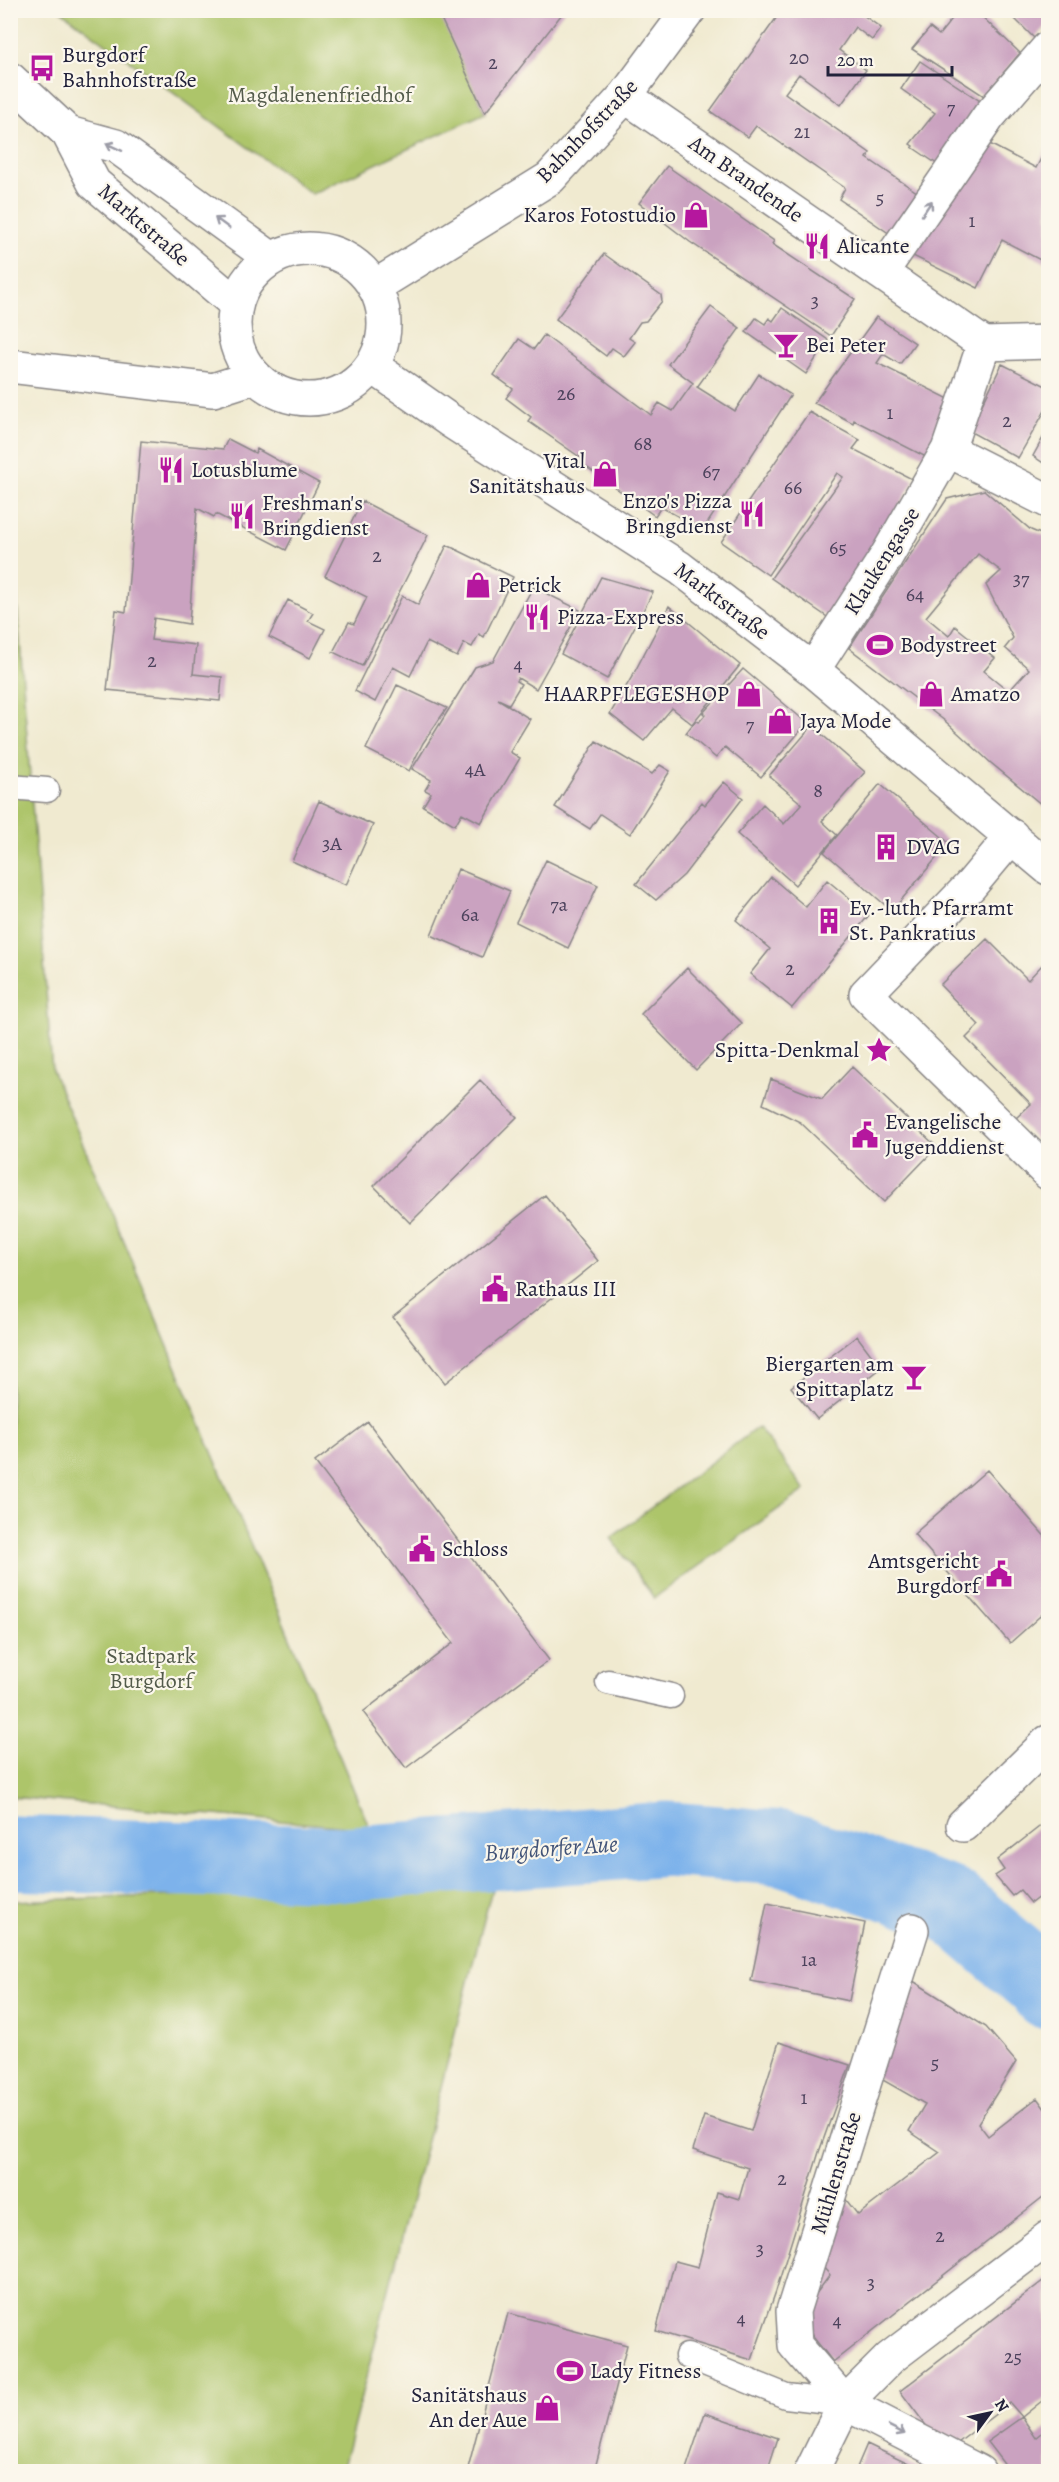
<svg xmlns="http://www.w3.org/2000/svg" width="1059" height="2482" viewBox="0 0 1059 2482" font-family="Alegreya,serif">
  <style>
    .green { fill: #adc56a; stroke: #687452; stroke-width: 1.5 }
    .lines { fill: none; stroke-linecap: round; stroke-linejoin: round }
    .river { stroke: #7db2eb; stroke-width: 75 }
    .building { fill: #caa2c0; fill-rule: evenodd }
    .service-casing { stroke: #898686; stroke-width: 27 }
    .pedestrian-casing { stroke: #898686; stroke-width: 36 }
    .minor-casing { stroke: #898686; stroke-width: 36 }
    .service { stroke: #fff; stroke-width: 24 }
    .pedestrian { stroke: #fff; stroke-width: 33 }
    .minor { stroke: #fff; stroke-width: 33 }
    .oneway { stroke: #9c9ca7 }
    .labels { text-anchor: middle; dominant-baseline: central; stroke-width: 4.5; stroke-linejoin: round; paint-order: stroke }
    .number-label { font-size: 20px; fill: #4c425c }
    .poi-label { font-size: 22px; fill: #22223b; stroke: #fbf7ec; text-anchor: start }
    .park-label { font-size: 22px; fill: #535b4b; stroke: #fbf7ec }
    .street-label { font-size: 22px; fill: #22223b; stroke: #fbf7ec }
    .water-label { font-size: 24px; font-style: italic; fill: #425479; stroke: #fbf7ec }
  </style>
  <rect width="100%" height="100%" fill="#fbf7ec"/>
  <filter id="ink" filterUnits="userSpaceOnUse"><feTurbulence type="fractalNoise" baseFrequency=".0167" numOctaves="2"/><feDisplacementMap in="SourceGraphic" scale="12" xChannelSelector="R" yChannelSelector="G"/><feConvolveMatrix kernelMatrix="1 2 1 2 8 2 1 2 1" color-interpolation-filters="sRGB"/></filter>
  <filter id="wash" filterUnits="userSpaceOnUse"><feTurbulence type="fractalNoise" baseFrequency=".008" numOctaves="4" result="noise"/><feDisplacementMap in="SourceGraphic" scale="24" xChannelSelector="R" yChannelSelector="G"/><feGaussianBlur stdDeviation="1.35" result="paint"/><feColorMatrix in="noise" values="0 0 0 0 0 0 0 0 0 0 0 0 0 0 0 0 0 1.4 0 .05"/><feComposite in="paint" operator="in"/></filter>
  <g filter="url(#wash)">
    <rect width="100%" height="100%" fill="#f0ead0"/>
    <path class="green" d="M61,11h381l43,102 -173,81z
      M10,509l42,561 318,759 -359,-32z
      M758,1427l47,63 -151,108 -43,-60z
      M493,1885l-151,586h-331v-570z"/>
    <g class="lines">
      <path class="river" d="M10,1853l334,11 323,-25 115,9 168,56 93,80 5,8"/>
    </g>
    <g id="blocks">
      <path class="building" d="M437,10h128l-80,103z
        M782,10h74l25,18 -9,12 -17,-13 -16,23 27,20 -25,35 -42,-31 -14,19 85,60 -3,5 54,37 -28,41 -54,-37 6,-11 -89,-62 -8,11 -38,-26z
        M959,10h16l45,43 -36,43 -72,-47 18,-21 9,7z
        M1006,10h42v14l-13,15z
        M920,61l60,40 -43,63 -25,-17 1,-1 -3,-2 25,-31 -34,-24z
        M980,139l56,29 12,-23v119l-46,-24 -24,48 -65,-32z
        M667,166l107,75 -2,3 83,55 -24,37 -141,-94 -51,-39z
        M604,254l57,41 1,6 -16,20 -6,1 -11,16 6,4 -11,14 -12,-8 -6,8 -50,-37z
        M711,307l29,21 -43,59 38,24 24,-37 32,21 -88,135 -42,-23 -6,9 -74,-53 3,-3 -56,-39 3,-4 -25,-19 7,-9 -19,-14 25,-36 15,10 10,-14 107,80 8,-12 14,8 20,-28 -25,-19z
        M782,308l46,32 -22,34 -60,-42 10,-14 9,6 4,-6 4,3z
        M876,317l39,26 -15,21 -17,-10 -6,9 76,38 -27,56 -72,-37 -1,3 -39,-20z
        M1002,364l46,23v23l-2,-1 -28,49 -49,-27z
        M809,412l51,28 -7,9 61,31 -81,141 -62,-43 72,-101 -6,-4 -69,102 -47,-33z
        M1048,429v37l-15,-10z
        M228,439l27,14 2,-4 62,34 -33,67 -70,-36 -2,3 -17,-9 -8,116 -35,-6 -3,22 45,5 -3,29 29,3 -2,24 -113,-11 9,-80 10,2 15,-171 82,8z
        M984,490l47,40 17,7v273l-57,-47 -46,-42 -96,-73 98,-149zM978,554l23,17 -15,14 27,53 -8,10 24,21 -20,22 -25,-20 11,-13 -40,-32 -6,10 -23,-19z
        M362,501l66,34 -66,131 -29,-14 16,-30 5,2 13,-27 -42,-21z
        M447,545l66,32 -29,60 -5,-3 -7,13 -8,-4 -7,14 -30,-15 -17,34 -17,-9 -18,35 -20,-11 47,-95 16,9z
        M601,577l52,15 -46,87 -46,-25z
        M533,587l47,23 -44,79 -18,-11 -2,3 5,3 -12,20 -11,-5 32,20 -20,33 10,6 -39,65 -19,-10 -7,12 -32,-19 8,-13 -6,-3 6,-10 -19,-11 63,-102 18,-6z
        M288,600l25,13 -5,8 17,8 -15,29 -41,-21z
        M669,606l71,59 -48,59 -20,-16 -28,33 -34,-27 23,-39z
        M743,669l64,54 -46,54 -36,-30 -9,11 -30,-25 10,-13 3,2 6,-7 -2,-2z
        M397,685l50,23 -24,35 -14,28 -43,-22z
        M812,726l53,46 -43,49 15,14 -42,50 -58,-51 26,-30 21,20 18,-20 -33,-28z
        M596,741l56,33 8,-9 10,6 -40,63 -30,-20 -10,15 -35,-22z
        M724,782l19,16 -59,77 -28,25 -20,-16 66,-82 3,3z
        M880,784l69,59 -57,68 -68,-59z
        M319,801l54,24 -27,60 -54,-24z
        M546,860l52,25 -30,63 -52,-26z
        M458,869l52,22 -28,66 -51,-22z
        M771,877l35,30 21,-27 42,35 -77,93 -42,-34 20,-25 -34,-29z
        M987,939l41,41 14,-15 6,7v163l-8,9 -24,-26 15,-14 -65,-66 13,-13 -39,-40z
        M687,968l55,55 -46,47 -55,-56z
        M852,1067l85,80 -53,55 -84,-80 -37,-18 8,-25 51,20z
        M480,1080l37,37 -107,106 -36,-37z
        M545,1195l53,66 -153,122 -52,-66z
        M857,1336l24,32 -64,51 -26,-32z
        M368,1422l181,238 -143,108 -43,-56 90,-69 -138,-181z
        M987,1470l61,70v69l-38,34 -96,-109z
        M1048,1820v70l-17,13 -11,-13 -8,6 -17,-20 9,-6 -7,-10z
        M767,1903l98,20 -16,78 -98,-20z
        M910,1979l76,48 30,35 -38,61 10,13 49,-38 11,15v80l-215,169 -35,-44 32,-43 -13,-15 23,-68 18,23 82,-63 -31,-21 16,-27 -51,-29z
        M779,2042l71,23 -31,87 -43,139 -24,69 -96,-29 19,-70 23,6 19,-75 22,7 9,-31 -55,-18 11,-34 47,15z
        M1048,2277v119l-26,21 -12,-14 -64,49 -46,-61z
        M508,2313l119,32 -33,127h-127z
        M705,2413l73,25 -11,34h-82z
        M1022,2417l14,21 12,-10v44h-38l-23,-30z
        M867,2444l58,28h-70z"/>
    </g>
  </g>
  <g filter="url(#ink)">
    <use href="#blocks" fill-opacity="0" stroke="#898686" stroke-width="1.5"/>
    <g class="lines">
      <g class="service-casing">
        <path id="service" d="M10,787l37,3
          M608,1682l63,14
          M687,2356l99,40 59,7"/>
      </g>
      <g class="pedestrian-casing">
        <path id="pedestrian" d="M984,344l64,-2
          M1012,836l-41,49 -105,109 182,179"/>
      </g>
      <g class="minor-casing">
        <path id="minor" d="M10,79l58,54 26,50 142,121
          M625,96l359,248 -36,106 -62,107 -73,113
          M68,133l48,13 153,111
          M234 324a75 75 0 1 1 150 0a75 75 0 1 1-150 0Z
          M881,273l108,-157 59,-68
          M374,287l176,-109 75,-82 64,-86
          M10,366l203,24 41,-13
          M372,366l77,54 231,148 133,102 235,198
          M948,450l100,51
          M963,1825l85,-83
          M912,1930l-119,381 2,34 50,58 134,69
          M811,2472l34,-69 45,-45 158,-120"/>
      </g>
      <use href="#service" class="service"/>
      <use href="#pedestrian" class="pedestrian"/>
      <use href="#minor" class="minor"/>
    </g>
    <defs><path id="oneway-shaft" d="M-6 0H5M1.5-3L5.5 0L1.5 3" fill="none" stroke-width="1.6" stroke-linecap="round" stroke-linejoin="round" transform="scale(1.5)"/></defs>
    <g class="oneway">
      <use href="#oneway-shaft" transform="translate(114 147) rotate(-155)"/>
      <use href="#oneway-shaft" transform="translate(927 208) rotate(-56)"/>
      <use href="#oneway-shaft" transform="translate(222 223) rotate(-144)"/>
      <use href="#oneway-shaft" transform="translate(897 2430) rotate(27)"/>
    </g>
  </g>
  <defs>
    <g id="bus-bare" transform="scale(2.07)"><path d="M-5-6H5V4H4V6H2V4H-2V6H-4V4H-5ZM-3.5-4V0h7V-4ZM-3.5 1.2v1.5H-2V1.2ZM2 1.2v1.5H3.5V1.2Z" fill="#b5179e" stroke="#fbf7ec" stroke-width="2.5" paint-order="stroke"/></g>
    <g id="shop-bare" transform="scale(2.07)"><path d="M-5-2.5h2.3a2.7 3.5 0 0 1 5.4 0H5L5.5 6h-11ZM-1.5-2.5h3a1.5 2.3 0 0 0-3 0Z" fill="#b5179e" stroke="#fbf7ec" stroke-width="2.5" paint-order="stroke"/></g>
    <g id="restaurant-bare" transform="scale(2.07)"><path d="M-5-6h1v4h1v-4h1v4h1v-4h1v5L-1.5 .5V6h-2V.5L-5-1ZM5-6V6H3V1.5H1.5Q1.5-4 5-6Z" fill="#b5179e" stroke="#fbf7ec" stroke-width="2.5" paint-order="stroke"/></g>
    <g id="bar-bare" transform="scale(2.07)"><path d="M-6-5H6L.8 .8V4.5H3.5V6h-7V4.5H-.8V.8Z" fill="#b5179e" stroke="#fbf7ec" stroke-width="2.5" paint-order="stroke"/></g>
    <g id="stadium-bare" transform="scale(2.07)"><path d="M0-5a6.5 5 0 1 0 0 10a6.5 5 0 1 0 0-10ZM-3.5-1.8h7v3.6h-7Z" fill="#b5179e" stroke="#fbf7ec" stroke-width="2.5" paint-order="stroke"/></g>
    <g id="building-bare" transform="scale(2.07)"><path d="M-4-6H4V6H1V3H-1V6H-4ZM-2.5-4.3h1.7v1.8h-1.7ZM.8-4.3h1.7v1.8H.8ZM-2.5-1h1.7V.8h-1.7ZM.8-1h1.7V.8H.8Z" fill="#b5179e" stroke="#fbf7ec" stroke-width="2.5" paint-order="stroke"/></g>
    <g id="sight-bare" transform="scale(2.07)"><path d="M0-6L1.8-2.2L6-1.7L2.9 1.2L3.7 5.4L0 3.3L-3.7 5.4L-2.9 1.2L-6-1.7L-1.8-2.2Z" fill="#b5179e" stroke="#fbf7ec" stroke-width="2.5" paint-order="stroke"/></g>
    <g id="civic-bare" transform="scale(2.07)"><path d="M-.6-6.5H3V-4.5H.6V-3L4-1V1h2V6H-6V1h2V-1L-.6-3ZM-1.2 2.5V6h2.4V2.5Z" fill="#b5179e" stroke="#fbf7ec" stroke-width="2.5" paint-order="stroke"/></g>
  </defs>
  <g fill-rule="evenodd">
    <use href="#bus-bare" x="42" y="68"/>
    <use href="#shop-bare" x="696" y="215"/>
    <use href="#restaurant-bare" x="817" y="246"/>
    <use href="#bar-bare" x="786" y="345"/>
    <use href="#restaurant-bare" x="171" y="470"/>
    <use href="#shop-bare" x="605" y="474"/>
    <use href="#restaurant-bare" x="752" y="514"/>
    <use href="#restaurant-bare" x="242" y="516"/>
    <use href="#shop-bare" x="478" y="585"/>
    <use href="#restaurant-bare" x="537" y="617"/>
    <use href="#stadium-bare" x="880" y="645"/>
    <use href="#shop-bare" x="749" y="694"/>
    <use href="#shop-bare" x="931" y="694"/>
    <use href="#shop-bare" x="780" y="721"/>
    <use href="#building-bare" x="886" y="847"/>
    <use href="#building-bare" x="829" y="921"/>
    <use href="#sight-bare" x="879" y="1050"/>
    <use href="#civic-bare" x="865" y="1135"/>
    <use href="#civic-bare" x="495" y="1289"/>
    <use href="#bar-bare" x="914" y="1377"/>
    <use href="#civic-bare" x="422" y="1549"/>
    <use href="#civic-bare" x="999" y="1574"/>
    <use href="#stadium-bare" x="570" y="2371"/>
    <use href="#shop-bare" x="547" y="2408"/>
  </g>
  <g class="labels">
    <g class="number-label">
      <text x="799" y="57">20</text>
      <text x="493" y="62">2</text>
      <text x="951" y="107">7</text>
      <text x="802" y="131">21</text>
      <text x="880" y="197">5</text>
      <text x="972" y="220">1</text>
      <text x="815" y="300">3</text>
      <text x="566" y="393">26</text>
      <text x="890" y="412">1</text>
      <text x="1007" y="420">2</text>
      <text x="643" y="443">68</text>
      <text x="711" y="471">67</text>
      <text x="793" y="487">66</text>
      <text x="838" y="547">65</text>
      <text x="377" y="555">2</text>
      <text x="1021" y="578">37</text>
      <text x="915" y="594">64</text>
      <text x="152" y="660">2</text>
      <text x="518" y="664">4</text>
      <text x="750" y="724">7</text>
      <text x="475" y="769">4A</text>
      <text x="818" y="790">8</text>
      <text x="332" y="843">3A</text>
      <text x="559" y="904">7a</text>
      <text x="470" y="914">6a</text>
      <text x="790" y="968">2</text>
      <text x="809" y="1959">1a</text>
      <text x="935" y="2062">5</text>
      <text x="804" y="2097">1</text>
      <text x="782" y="2178">2</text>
      <text x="940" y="2235">2</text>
      <text x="760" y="2248">3</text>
      <text x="871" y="2282">3</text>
      <text x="741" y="2318">4</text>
      <text x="837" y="2320">4</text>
      <text x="1013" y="2356">25</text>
    </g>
    <g class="poi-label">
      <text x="62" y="55">Burgdorf<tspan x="62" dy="25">Bahnhofstraße</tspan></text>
      <text x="676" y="215" text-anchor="end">Karos Fotostudio</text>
      <text x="837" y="246">Alicante</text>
      <text x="806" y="345">Bei Peter</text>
      <text x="585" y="461" text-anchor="end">Vital<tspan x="585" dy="25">Sanitätshaus</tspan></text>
      <text x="191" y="470">Lotusblume</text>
      <text x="732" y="501" text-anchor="end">Enzo's Pizza<tspan x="732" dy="25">Bringdienst</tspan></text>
      <text x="262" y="503">Freshman's<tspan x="262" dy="25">Bringdienst</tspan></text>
      <text x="498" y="585">Petrick</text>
      <text x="557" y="617">Pizza-Express</text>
      <text x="900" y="645">Bodystreet</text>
      <text x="729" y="694" text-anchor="end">HAARPFLEGESHOP</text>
      <text x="951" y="694">Amatzo</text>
      <text x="800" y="721">Jaya Mode</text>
      <text x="906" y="847">DVAG</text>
      <text x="849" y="908">Ev.-luth. Pfarramt<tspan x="849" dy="25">St. Pankratius</tspan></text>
      <text x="859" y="1050" text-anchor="end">Spitta-Denkmal</text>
      <text x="885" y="1122">Evangelische<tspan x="885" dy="25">Jugenddienst</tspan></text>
      <text x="515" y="1289">Rathaus III</text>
      <text x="894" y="1364" text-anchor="end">Biergarten am<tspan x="894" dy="25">Spittaplatz</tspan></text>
      <text x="442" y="1549">Schloss</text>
      <text x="979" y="1561" text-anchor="end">Amtsgericht<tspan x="979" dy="25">Burgdorf</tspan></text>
      <text x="590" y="2371">Lady Fitness</text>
      <text x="527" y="2395" text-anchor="end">Sanitätshaus<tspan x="527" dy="25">An der Aue</tspan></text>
    </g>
    <g class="park-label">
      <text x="320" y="95">Magdalenenfriedhof</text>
      <text x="151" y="1656">Stadtpark<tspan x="151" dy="25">Burgdorf</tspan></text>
    </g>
    <g class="street-label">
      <text transform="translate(587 131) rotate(-46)">Bahnhofstraße</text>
      <text transform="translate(746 179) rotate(35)">Am Brandende</text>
      <text transform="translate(144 225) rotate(41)">Marktstraße</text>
      <text transform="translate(882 561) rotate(-58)">Klaukengasse</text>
      <text transform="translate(722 601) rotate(37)">Marktstraße</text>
      <text transform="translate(836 2173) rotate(-73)">Mühlenstraße</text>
    </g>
    <g class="water-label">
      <text transform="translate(551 1848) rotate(-4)">Burgdorfer Aue</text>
    </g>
  </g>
  <rect width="1059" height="2482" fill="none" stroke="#fbf7ec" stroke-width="36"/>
  <g transform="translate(990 2413) rotate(57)" stroke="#fbf7ec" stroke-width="4.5" paint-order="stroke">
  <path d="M0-4.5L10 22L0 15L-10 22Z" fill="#22223b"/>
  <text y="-9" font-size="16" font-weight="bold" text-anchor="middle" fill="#22223b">N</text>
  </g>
  <path d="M828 66v9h124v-9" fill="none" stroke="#22223b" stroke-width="3"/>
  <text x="837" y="66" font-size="18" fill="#22223b" stroke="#fbf7ec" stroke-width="4.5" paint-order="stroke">20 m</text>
</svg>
